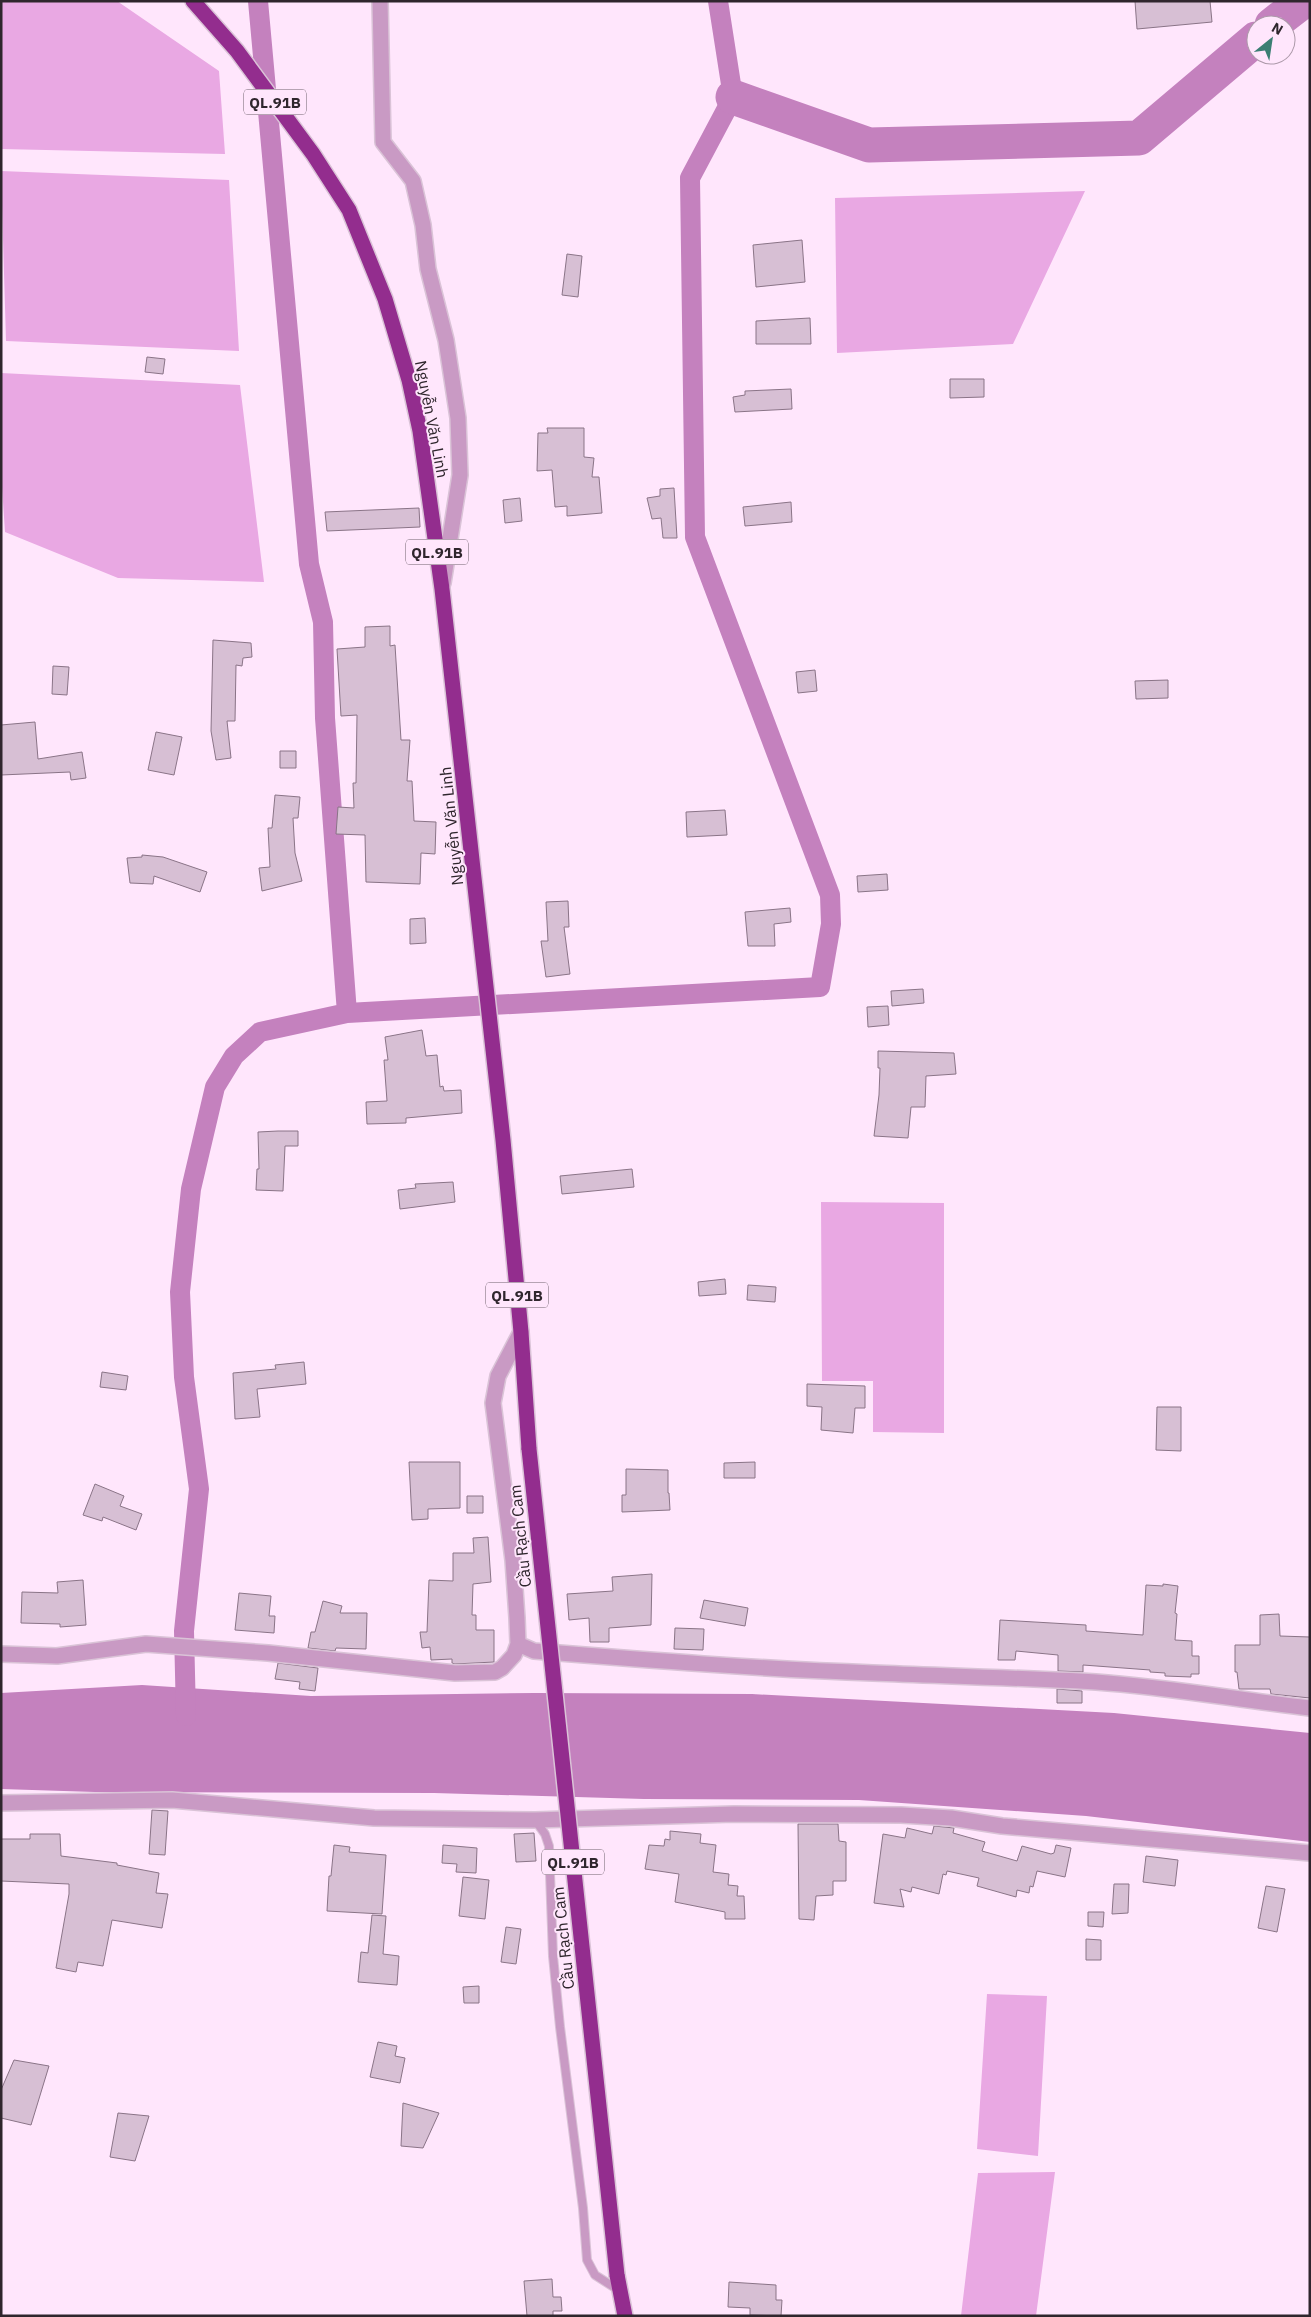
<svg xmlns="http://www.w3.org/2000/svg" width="1311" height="2317" viewBox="0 0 1311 2317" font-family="'IBM Plex Sans',sans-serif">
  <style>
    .green { fill: #e9a8e3 }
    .water { fill: #c481be }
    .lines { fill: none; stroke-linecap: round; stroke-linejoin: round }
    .canal { stroke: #c481be; stroke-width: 20 }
    .river { stroke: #c481be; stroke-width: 35 }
    .building { fill: #d7bfd4; stroke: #8a7487 }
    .lane-casing { stroke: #dac3d7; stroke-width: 10 }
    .street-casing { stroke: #dac3d7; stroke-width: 18 }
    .highway-casing { stroke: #dac3d7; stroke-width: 18 }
    .lane { stroke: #c99ac4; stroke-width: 8 }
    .street { stroke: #c99ac4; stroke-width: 15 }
    .highway { stroke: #932d8e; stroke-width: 15 }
    .highway-bridge-casing { stroke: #dac3d7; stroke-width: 18; stroke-linecap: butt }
    .highway-bridge { stroke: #932d8e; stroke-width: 15 }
    .labels { text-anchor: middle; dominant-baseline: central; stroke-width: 4; stroke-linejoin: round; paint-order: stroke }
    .shield { fill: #ffe6fc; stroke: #6d606b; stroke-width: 1 }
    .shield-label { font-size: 15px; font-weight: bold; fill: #2f262d }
    .street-label { font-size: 16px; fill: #2f262d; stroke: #ffe6fc }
  </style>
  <rect width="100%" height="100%" fill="#ffe6fc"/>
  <path class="green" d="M1,1h116l102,70 6,83 -224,-5z
    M1,171l228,9 10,171 -233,-10z
    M1085,191l-72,153 -176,9 -2,-155z
    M1,373l239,12 24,197 -146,-4 -113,-46 -4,-60z
    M821,1202l123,1v230l-71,-1v-51h-51z
    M987,1994l60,2 -9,160 -61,-7z
    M1055,2172l-19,144h-75l17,-143z"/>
  <path class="water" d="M142,1685l169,11 224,-3 217,1 362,19 196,20v109l-224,-26 -227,-16 -215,-1 -210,-6 -339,-1 -94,-3v-96z"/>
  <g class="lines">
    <path class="canal" d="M258,1l51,563 14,58 2,96 22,295
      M186,1716l-2,-85 15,-142 -15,-112 -4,-85 11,-103 24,-102 19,-31 26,-24 87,-19 473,-26 11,-63 -1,-29 -135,-358 -5,-359 43,-81 -15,-96"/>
    <path class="river" d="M1272,25l31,-24
      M733,97l136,48 270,-7 117,-99"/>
  </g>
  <path class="building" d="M1135,1h75l2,21 -75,7z
    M802,240l3,42 -49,5 -3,-42z
    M567,254l15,2 -4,41 -16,-2z
    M810,318l1,26h-55v-23z
    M147,357l18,2 -2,15 -18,-2z
    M950,379h34v18l-34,1z
    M791,389l1,20 -57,3 -2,-15 12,-2v-4z
    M547,428h37v29l10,1 -2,19h7l3,36 -35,3v-10l-12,1 -3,-37 -15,1 1,-38h10z
    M674,488l3,50h-14l-2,-20 -9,1 -5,-21 13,-2v-7z
    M520,498l2,23 -17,2 -2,-23z
    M791,502l1,20 -47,4 -2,-19z
    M419,508l1,19 -93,4 -2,-19z
    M390,626v20l5,-1 6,95h9l-3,41h5l2,40 22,1 -1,32 -14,-1 -1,31 -54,-2 -1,-47 -29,-1 2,-27 16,1 -1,-25h3l1,-68 -16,1 -4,-67 28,-2v-20z
    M213,640l38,3 1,14 -9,1 -1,8 -6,-1 -1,56h-8l4,37 -15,2 -5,-29z
    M53,666l16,1 -2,28 -15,-1z
    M815,670l2,21 -19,2 -2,-21z
    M1168,680v18l-32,1 -1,-18z
    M35,722l3,37 44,-7 4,26 -15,2 -1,-8 -69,3v-50z
    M156,732l26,5 -8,38 -26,-5z
    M280,751h16v17h-16z
    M275,795l25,2 -2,21h-5l2,35 7,28 -40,10 -3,-23 11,-1 -2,-39h4z
    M725,810l2,25 -40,2 -1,-25z
    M142,855l21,2 44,15 -7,20 -46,-16 -1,8 -23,-1 -3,-25 15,-1z
    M887,874l1,16 -30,2 -1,-16z
    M568,901l1,26h-5l6,47 -24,3 -5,-36h7l-2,-39z
    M790,908l1,14 -17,2 1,22h-27l-3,-34z
    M425,918l1,25 -16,1v-25z
    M923,989l1,14 -32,3 -1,-15z
    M888,1006l1,19 -21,2 -1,-20z
    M422,1030l4,26 11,-1 3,32 3,-1 1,5 17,-1 1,23 -56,5v5l-39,1 -1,-22 21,-1 -3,-41h4l-3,-23z
    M878,1051l76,2 2,21 -30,2 -1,31h-14l-3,31 -34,-2 5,-41 1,-27h-2z
    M278,1131h20v15h-13l-2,45 -27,-1 1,-21h2l-1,-37z
    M632,1169l2,18 -72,7 -2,-18z
    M453,1182l2,20 -55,7 -2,-19 18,-2 -1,-4z
    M725,1279l1,15 -27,2 -1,-14z
    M748,1285l28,2 -1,15 -28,-2z
    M304,1362l2,22 -49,5 3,28 -25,2 -2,-46 43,-4 -1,-4z
    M102,1372l26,4 -2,14 -26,-3z
    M807,1384l58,2v22h-10l-2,25 -32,-3 1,-23 -15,-1z
    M1157,1407h24v44l-25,-1z
    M409,1462h51v46l-32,1v10l-16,1z
    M755,1462v16h-31v-15z
    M626,1469l42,1v23h1l1,17 -48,2v-17h4z
    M95,1484l29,12 -4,10 22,8 -6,16 -33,-13 -1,4 -19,-6z
    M467,1496h16v17h-16z
    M488,1537l3,45 -18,2 -1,31h4v15h18v32l-39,2 -3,-1v-4l-21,1 -1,-13 -8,1 -2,-16h7l2,-52 24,1v-28h21l-1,-15z
    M652,1574l-1,51 -42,3v14h-19l-1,-24 -20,2 -2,-26 46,-3 -1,-14z
    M83,1580l3,45 -26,2v-3l-39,-1 1,-31 36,1 -1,-11z
    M1163,1584l15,2 -3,27 2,1 -2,26 17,1v15h7v18h-8v3l-26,-1v-3l-15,-1v-2l-67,-5v7l-25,-1v-16l-42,-4 -1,9h-17l2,-40 86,5v6l57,4 3,-50 17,1z
    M239,1593l32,3 -2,20h6l-1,17 -39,-3z
    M704,1600l44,8 -3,18 -45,-8z
    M323,1601l19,5 -2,7h27l-1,36 -30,-1 -1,3 -27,-3 3,-16h4z
    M1279,1614l1,22 30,1v61l-39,-4 -1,-5h-31l-2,-17h-2v-27h25v-30z
    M675,1628l29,1 -1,21 -29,-1z
    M278,1663l40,5 -3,23 -16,-2 1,-7 -25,-3z
    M1057,1689l25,2v12h-25z
    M152,1810l16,1 -3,44 -16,-1z
    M798,1824h40l1,17 7,1v39h-13v14l-17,1 -2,24 -15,-1z
    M934,1826l20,2 -1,5 32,9 -3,9 35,10 5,-15 29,8 3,-1 2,-8 15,3 -6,29 -28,-6 -4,16 -3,-1 -1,7 -12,-3 -1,7 -39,-11 2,-8 -32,-7 -1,4 -3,-1 -4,20 -27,-7 -1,5 -11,-3 4,18 -30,-4 9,-69 22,4 2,-10 25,6z
    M670,1831l31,3 -1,9 16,2 -3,27 16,2 -1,11 10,1 -1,10h7l1,23h-20v-7l-50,-10 4,-28 -34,-5 4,-24 15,1 1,-7 5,1z
    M534,1833l2,28 -20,1 -2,-28z
    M30,1834h30l1,22 56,7v2l42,8 -3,20 12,1 -6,34 -50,-8 -9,46 -25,-4 -2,10 -20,-4 13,-74v-10l-68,-3v-42h29z
    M334,1845l16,2 -1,5 37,3 -4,59 -55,-3 2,-35h2z
    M443,1845l34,3 -1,25 -20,-1 1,-8 -15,-1z
    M1146,1856l32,4 -3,26 -32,-4z
    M463,1877l26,3 -4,39 -26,-3z
    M1114,1884h15l-1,29 -16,1z
    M1266,1886l19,3 -8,43 -19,-4z
    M1088,1912h16l-1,15 -15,-1z
    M372,1915l14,1 -3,38 16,2 -2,29 -39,-3 3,-30 7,1z
    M506,1927l15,2 -5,35 -15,-2z
    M1086,1939l15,1v20h-15z
    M479,1986v17h-15l-1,-16z
    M378,2042l19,4 -2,10 10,2 -5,25 -30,-6z
    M14,2060l35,6 -18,59 -30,-7v-28z
    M403,2103l36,10 -16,35 -22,-2z
    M118,2113l31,3 -14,45 -25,-4z
    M552,2279l1,18h8l1,14h-9v5h-26l-3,-35z
    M729,2282l47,3v15h6l-1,16 -31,-1v-7l-22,-1z"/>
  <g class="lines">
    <g class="lane-casing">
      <path id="lane" d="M535,1820l10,14 4,12 4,110 7,71 23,181 4,52 8,15 25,16"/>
    </g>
    <g class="street-casing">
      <path id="street" d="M380,1l3,141 30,39 10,44 5,44 18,71 12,78 2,57 -17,108
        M518,1644l16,7c113,9 226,18 339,22 75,3 149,5 223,9 72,5 143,18 214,26
        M1,1654l56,2 89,-12 122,9 187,20 40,-1 7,-4 12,-13 4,-11 -1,-26 -4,-58 -20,-157 5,-27 23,-44
        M1,1803l171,-3 202,18 161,2 199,-6 167,1 50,3 51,8 308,27"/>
    </g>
    <g class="highway-casing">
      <path id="highway" d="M193,1l44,50 76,103 36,56 36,89 24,81 11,51 22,158 61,551 18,192 8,117
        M617,2275l8,41"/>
    </g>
    <use href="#lane" class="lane"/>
    <use href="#street" class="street"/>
    <use href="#highway" class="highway"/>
    <g class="highway-bridge-casing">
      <path id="highway-bridge" d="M529,1449l88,826"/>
    </g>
    <use href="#highway-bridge" class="highway-bridge"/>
  </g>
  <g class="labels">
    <g class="shield">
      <rect x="244" y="89.5" width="62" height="25" rx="4"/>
      <rect x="406" y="539.5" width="62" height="25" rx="4"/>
      <rect x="486" y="1282.5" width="62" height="25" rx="4"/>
      <rect x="542" y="1849.5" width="62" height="25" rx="4"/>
    </g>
    <g class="shield-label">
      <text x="275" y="102">QL.91B</text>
      <text x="437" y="552">QL.91B</text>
      <text x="517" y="1295">QL.91B</text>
      <text x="573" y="1862">QL.91B</text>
    </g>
    <g class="street-label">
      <text transform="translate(432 419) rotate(79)">Nguyễn Văn Linh</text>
      <text transform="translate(451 826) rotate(-96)">Nguyễn Văn Linh</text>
      <text transform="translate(520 1536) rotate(-96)">Cầu Rạch Cam</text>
      <text transform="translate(563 1938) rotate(-96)">Cầu Rạch Cam</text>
    </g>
  </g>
  <rect width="1311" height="2317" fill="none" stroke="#2f262d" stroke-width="5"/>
  <g transform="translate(1271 40) rotate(30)"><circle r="24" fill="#ffe6fc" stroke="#ac99a9"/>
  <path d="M0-4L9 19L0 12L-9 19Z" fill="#3b7f73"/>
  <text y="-8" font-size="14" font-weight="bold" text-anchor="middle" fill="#2f262d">N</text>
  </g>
</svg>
